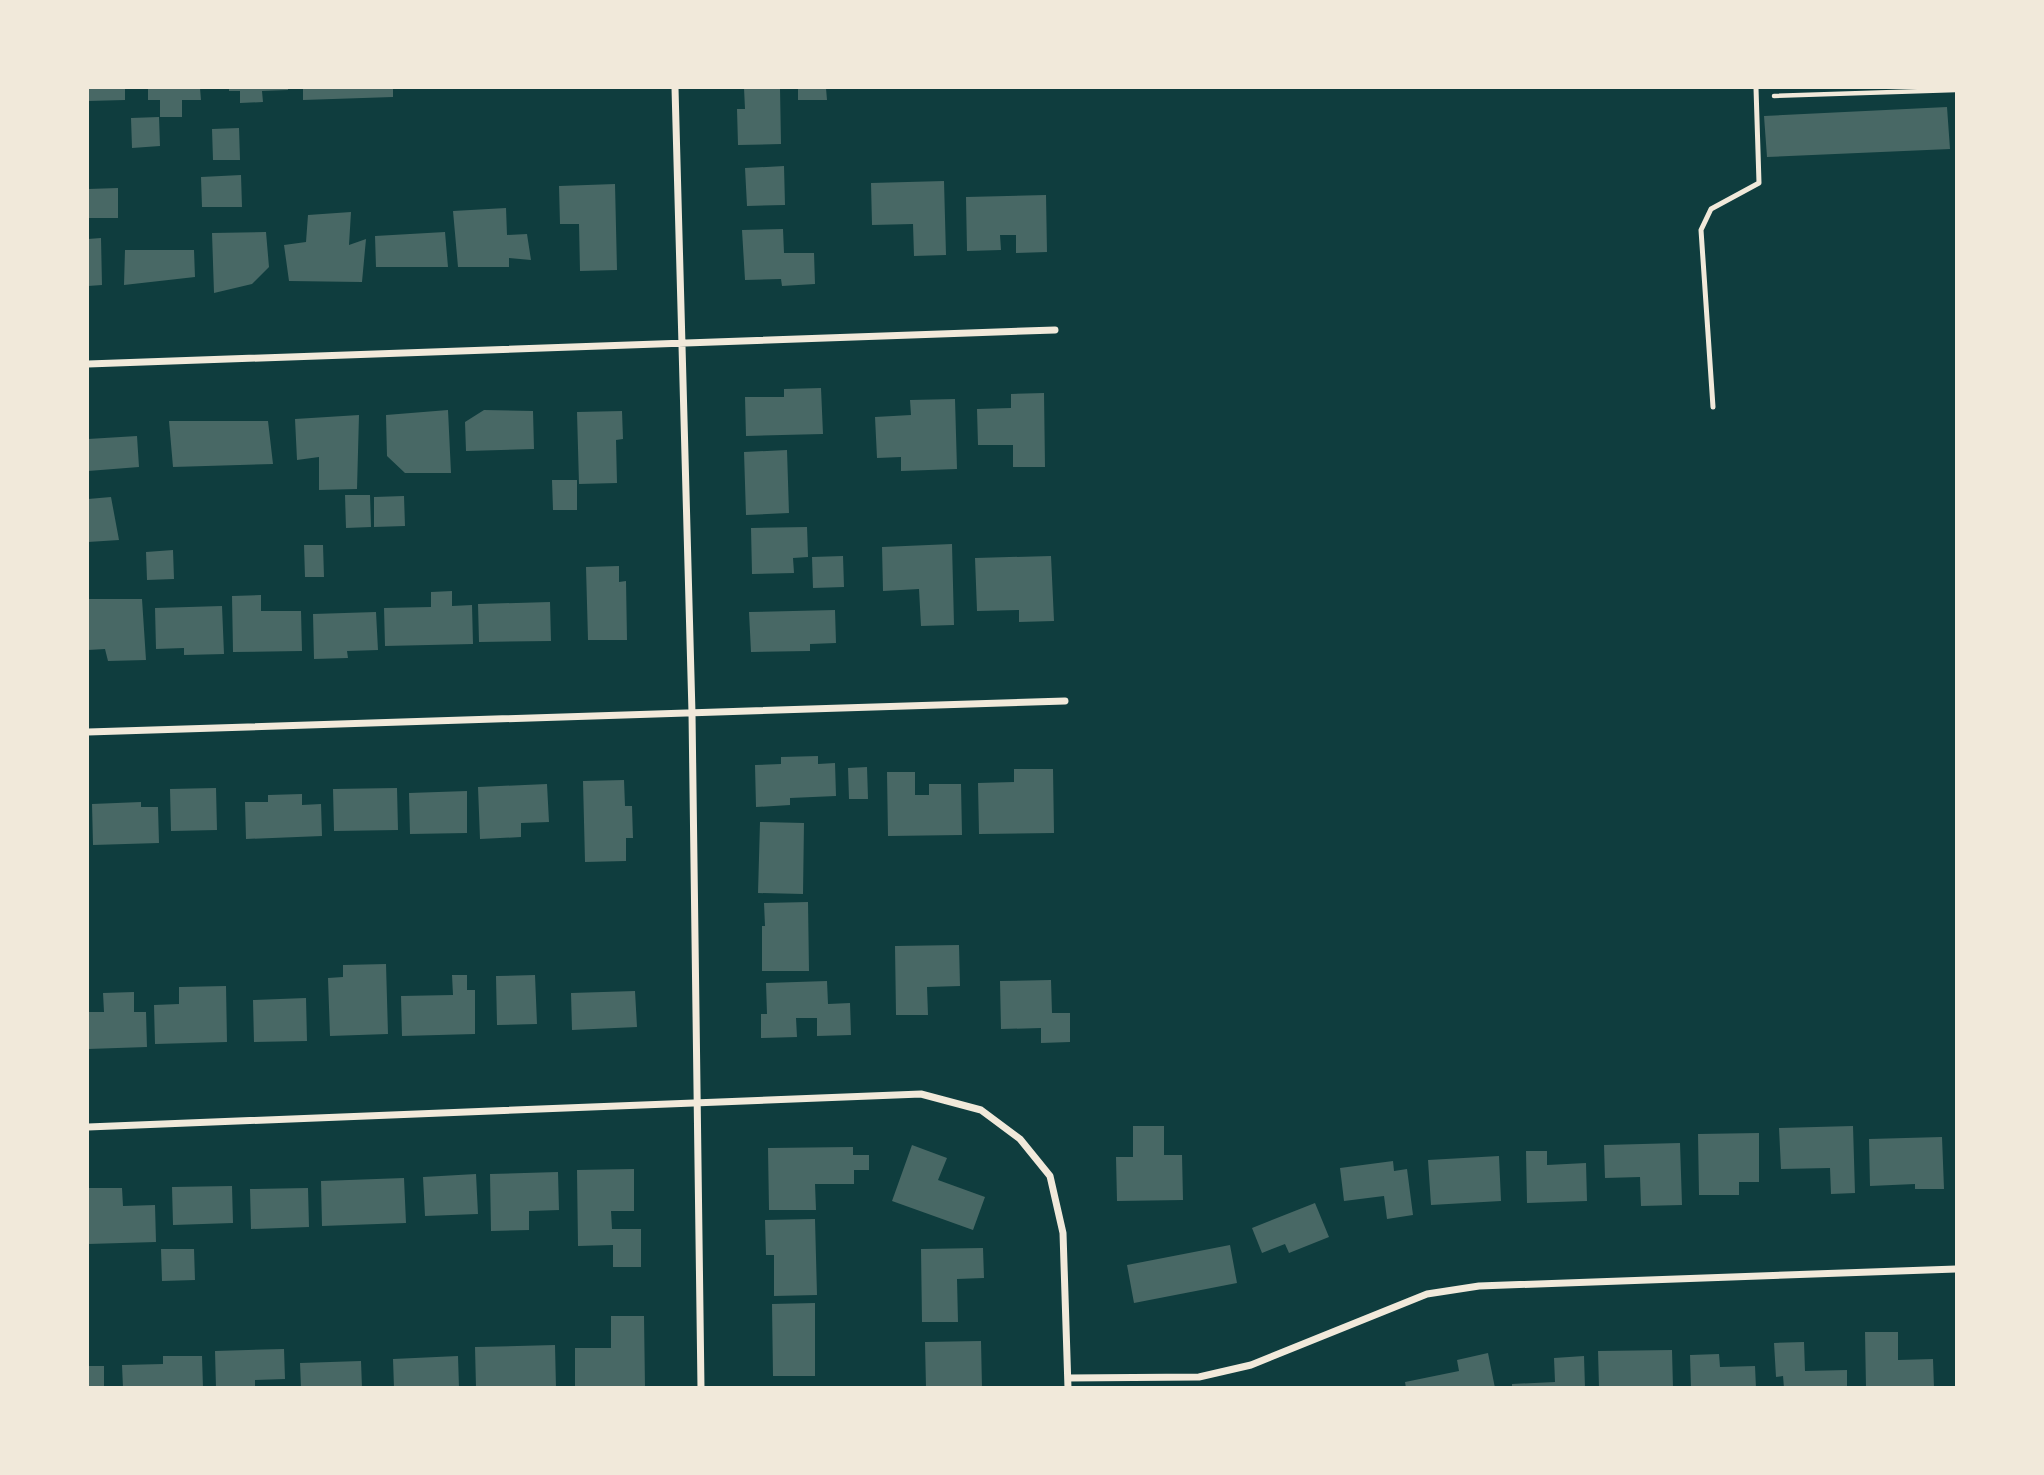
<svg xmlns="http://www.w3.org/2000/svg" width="2044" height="1475" viewBox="0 0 2044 1475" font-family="'Work Sans',sans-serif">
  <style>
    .building { fill: #486865 }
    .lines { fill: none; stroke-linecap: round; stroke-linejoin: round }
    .path { stroke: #f1e9da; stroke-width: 4.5 }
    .service { stroke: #f1e9da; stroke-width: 5 }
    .minor { stroke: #f1e9da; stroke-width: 7 }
  </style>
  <rect width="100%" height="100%" fill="#0f3d3e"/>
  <path class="building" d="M88,88h37v12l-37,1z
    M148,88h52l1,12h-19v17h-22v-17h-12z
    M229,88h59v2l-26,1 1,11 -23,1v-12h-11z
    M303,88h90v9l-90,3z
    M744,88h36l1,56 -43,1 -1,-36h8z
    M798,88h28l1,12h-29z
    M1947,107l3,42 -183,8 -3,-41z
    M159,117l1,29 -28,2 -1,-30z
    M239,128l1,32h-27l-1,-31z
    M784,166l1,39 -38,1 -2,-38z
    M241,175l1,32h-40l-1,-30z
    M944,181l2,74 -32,1 -1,-32 -41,1 -1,-42z
    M615,184l2,86 -37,1 -1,-47h-19l-1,-38z
    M118,188v30h-30v-29z
    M1046,195l1,57 -31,1v-18h-16l1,15 -34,1 -1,-54z
    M506,208l1,27 20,-1 4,26 -22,-2v9h-51l-5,-56z
    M351,212l-2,33 17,-6 -4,43 -73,-1 -5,-36 22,-3 2,-27z
    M783,229l1,24h30l1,31 -33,2 -1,-7 -36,1 -3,-50z
    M266,232l3,35 -17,17 -38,9 -2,-60z
    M445,232l3,35h-72l-1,-31z
    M101,238l1,47 -14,1v-47z
    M125,250h69l1,27 -71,8z
    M821,388l2,46 -77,2 -1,-39h39v-8z
    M1044,393l1,74h-32v-22h-35l-1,-36 34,-1v-14z
    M955,399l2,70 -56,2v-14l-24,1 -2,-41 36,-2 -1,-15z
    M448,410l3,63h-46l-18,-17 -1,-41z
    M484,410l49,1 1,38 -68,2 -1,-29z
    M622,411l1,28 -7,1 1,43 -38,1 -2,-72z
    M359,415l-2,74 -38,1v-33l-22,3 -2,-41z
    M169,421h99l5,43 -100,3z
    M137,436l2,31 -51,4v-32z
    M787,450l2,63 -43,2 -2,-63z
    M552,480h25v30h-24z
    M345,495h25l1,32 -25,1z
    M404,496l1,30 -31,1v-30z
    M111,497l8,43 -31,2v-43z
    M807,527l1,30 -15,1 1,15 -42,1 -1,-46z
    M952,544l2,81 -33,1 -2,-37 -36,2 -1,-44z
    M304,545h19l1,32h-19z
    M173,550l1,29 -27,1 -1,-28z
    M843,556l1,31 -31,1 -1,-31z
    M1051,556l3,65 -35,1v-12l-42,1 -2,-53z
    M619,566v16l7,-1 1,59h-39l-2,-73z
    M452,591v15l20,-1 1,39 -88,2 -1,-38 47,-1v-15z
    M261,595v16h40l1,40 -69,1 -1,-56z
    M88,599h54l4,61 -38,1 -3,-12 -17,1z
    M550,602l1,39 -72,1 -1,-38z
    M222,606l2,48 -40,1v-7l-28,1 -1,-41z
    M835,610l1,33 -26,1v7l-59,1 -2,-40z
    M376,612l2,38 -31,1 1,7 -34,1 -1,-45z
    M818,756v8l17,-1 1,33 -46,2v7l-34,2 -1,-42 26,-1v-7z
    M867,767l1,32h-19l-1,-31z
    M1014,769h39l1,64 -75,1 -1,-51 36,-1z
    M887,772h28v23h14v-11h32l1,51 -74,1z
    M624,780l1,26h7l1,32h-7v23l-41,1 -2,-81z
    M547,784l2,38 -28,1v14l-41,2 -2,-52z
    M216,788l1,42 -46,1 -1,-42z
    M397,788l1,42 -64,1 -1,-42z
    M467,791v42l-57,1 -1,-41z
    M302,794v11l19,-1 1,32 -76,3 -1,-37h23v-7z
    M141,802v5h17l1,36 -66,2 -1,-41z
    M760,822l44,1 -1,71 -45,-1z
    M808,902l1,69h-47v-45h3l-1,-23z
    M959,945l1,41 -33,1 1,28h-32l-1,-69z
    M386,964l2,70 -58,2 -2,-58 15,-1v-12z
    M452,975h15v15h8v44l-73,2 -1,-40 52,-1z
    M535,975l2,49 -40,1 -1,-49z
    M1051,980l1,33h18v29l-29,1v-15l-40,1 -1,-48z
    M827,981l1,23 22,-1 1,32 -34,1v-18h-21l1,19 -36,1v-24h6l-1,-31z
    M226,986l1,56 -72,2 -1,-39 25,-1v-17z
    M635,991l2,36 -65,3 -1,-37z
    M134,992v20h12l1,35 -59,2v-37h16l-1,-19z
    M306,998l1,43 -53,1 -1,-42z
    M1133,1126h31v29h18l1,45 -66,1 -1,-44h17z
    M1853,1126l2,67 -24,1 -1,-26 -49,1 -2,-41z
    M1759,1133v49h-20v13h-40l-1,-61z
    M1942,1137l2,52h-29v-5l-45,2 -1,-47z
    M1680,1143l2,62 -41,1 -1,-29 -35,1 -1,-33z
    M912,1145l35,13 -9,22 47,17 -12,33 -81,-29z
    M853,1147v8h16v15h-15v14h-39l1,26h-47l-1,-62z
    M1526,1151h21v14l39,-2 1,38 -60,2z
    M1499,1156l2,45 -70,4 -3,-45z
    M1393,1161l1,10 13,-2 6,46 -26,4 -3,-23 -40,5 -4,-33z
    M634,1169v42h-23l1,18h29v38h-28v-22l-35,1 -1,-76z
    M558,1172l1,38 -30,1v19l-38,1 -1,-57z
    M476,1174l2,40 -53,2 -2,-39z
    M404,1178l2,45 -84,3 -1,-45z
    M232,1186l1,37 -60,2 -1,-38z
    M88,1188h34l1,18 32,-1 1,37 -68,2z
    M308,1188l1,39 -58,2 -1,-40z
    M1315,1203l14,34 -40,16 -4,-9 -23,9 -10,-25z
    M815,1219l2,76 -43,1v-41h-8l-1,-35z
    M1230,1245l7,38 -103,20 -7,-38z
    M983,1248l1,30 -27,1 1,43h-36l-1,-73z
    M161,1249h33l1,31 -33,1z
    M815,1303v73h-42l-1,-72z
    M611,1316h33l1,72h-70v-40h36z
    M1865,1332h33v28l35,-1 1,29h-68z
    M981,1341l1,47h-56l-1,-46z
    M1804,1342l1,29 42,-1v18h-63l-1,-12 -7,1 -2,-34z
    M555,1345l1,43h-80l-1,-41z
    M284,1349l1,30 -30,1v8h-39l-1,-37z
    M1672,1350l1,38h-74l-1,-37z
    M1488,1353l7,35h-89l-1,-6 54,-11 -2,-11z
    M1719,1354l1,13 35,-1 1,22h-65l-1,-33z
    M163,1356h39l1,32h-80l-1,-23 41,-1z
    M458,1356l1,32h-65l-1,-29z
    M1584,1356l1,32h-73v-4l43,-2 -1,-24z
    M361,1361l1,27h-61l-1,-25z
    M88,1366h16v22h-16z"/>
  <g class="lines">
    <path class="path" d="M1774,96l182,-6"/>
    <path class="service" d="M1713,407l-12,-177 10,-21 48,-26 -3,-95"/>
    <path class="minor" d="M675,88l17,625 9,675
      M88,364l967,-34
      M88,732l977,-31
      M88,1127l833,-33 60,16 39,29 30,37 13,57 5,155
      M1068,1378l131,-1 52,-12 176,-71 52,-8 477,-17"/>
  </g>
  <rect width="2044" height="1475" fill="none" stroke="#f1e9da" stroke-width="178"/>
</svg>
